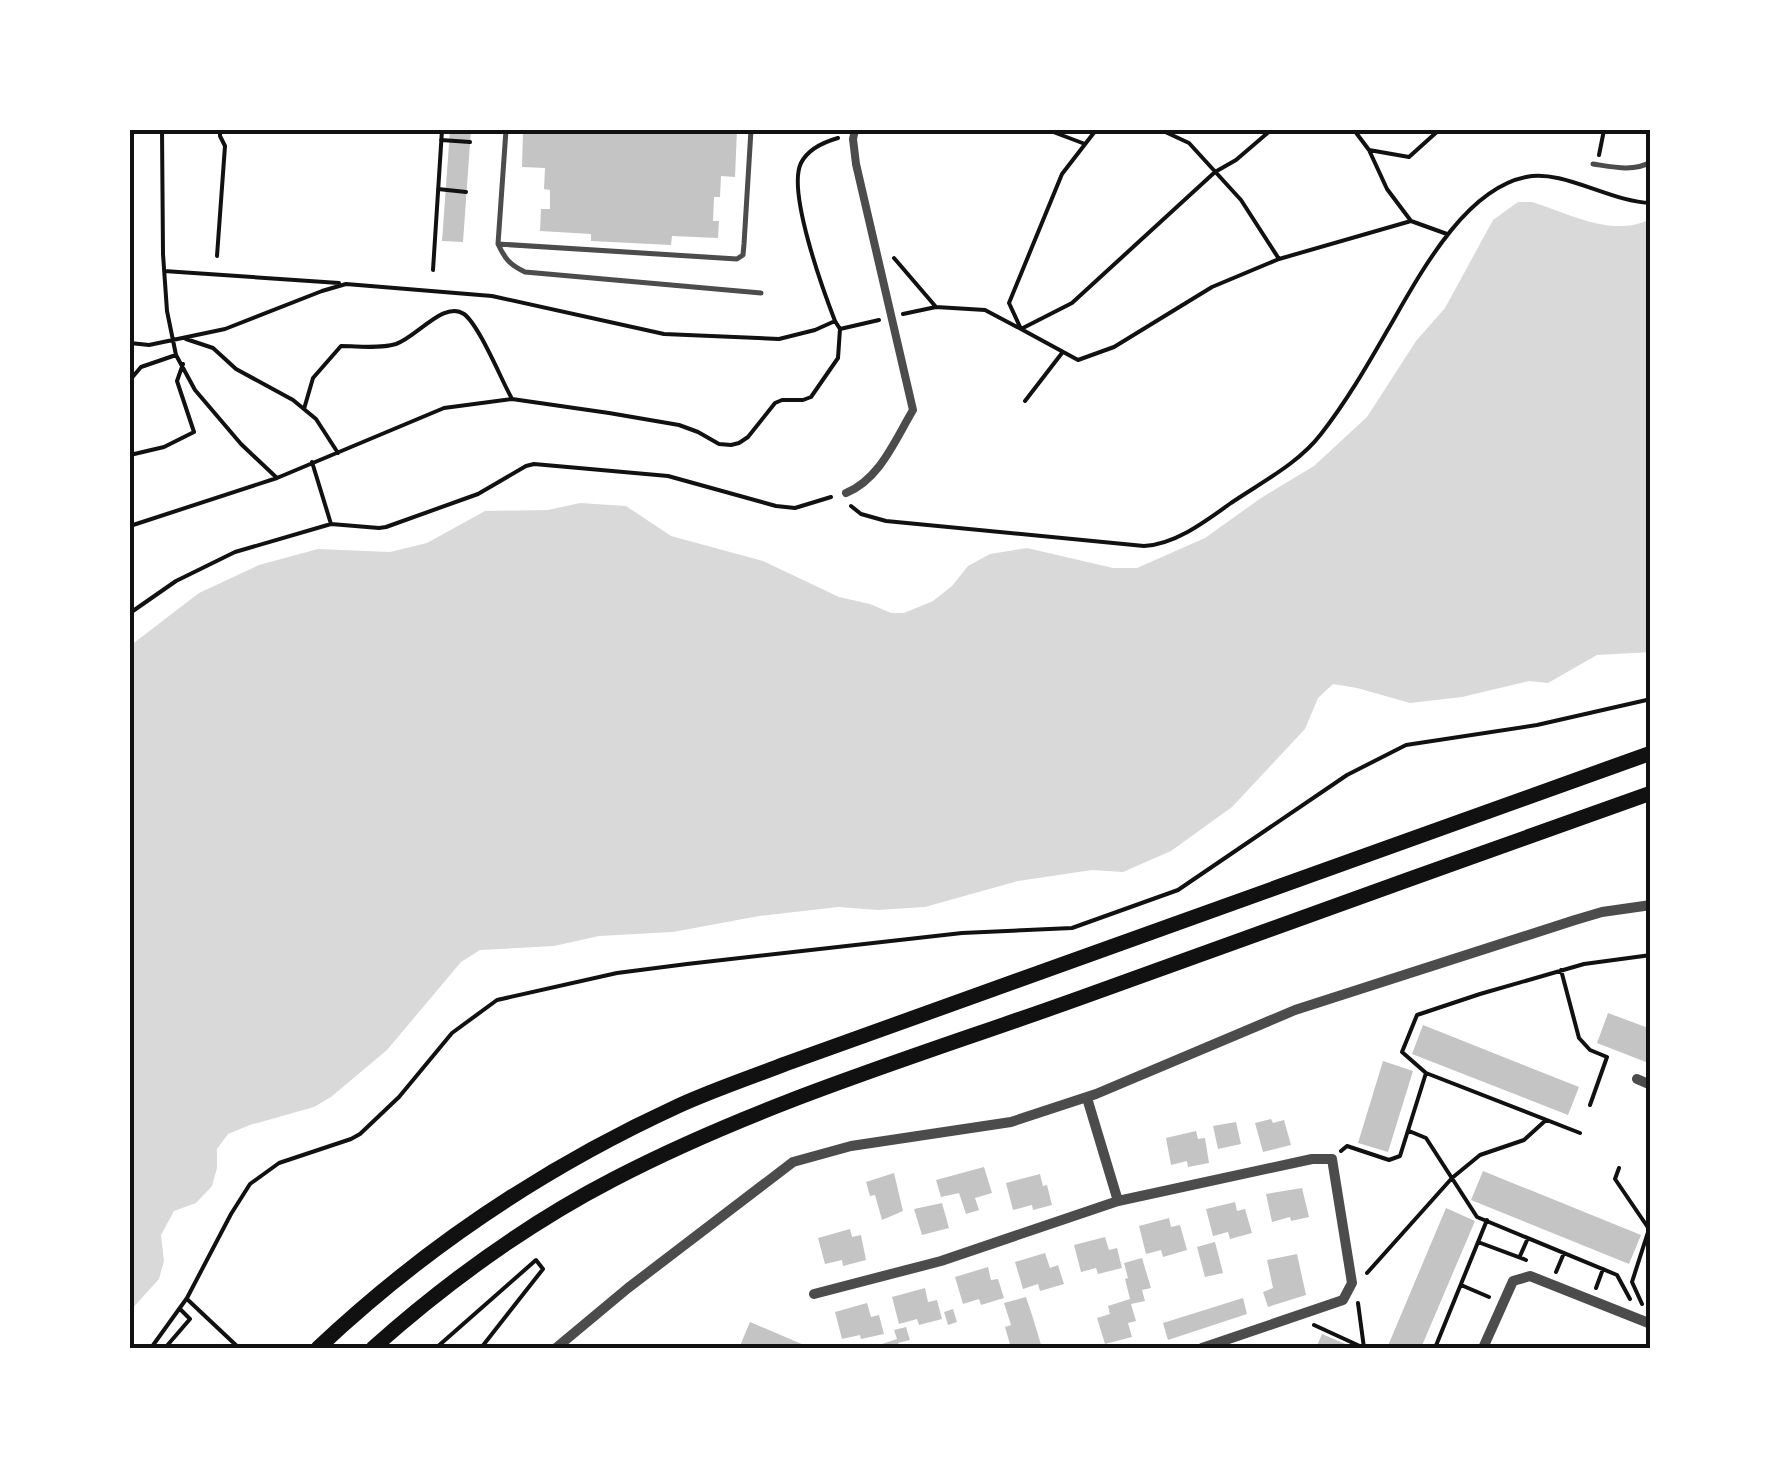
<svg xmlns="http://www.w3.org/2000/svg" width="1781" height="1478" viewBox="0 0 1781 1478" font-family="'Space Grotesk',sans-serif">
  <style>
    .water { fill: #d9d9d9 }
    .building { fill: #c4c4c4 }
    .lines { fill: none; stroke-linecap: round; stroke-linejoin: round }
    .path { stroke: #111; stroke-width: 4 }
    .service { stroke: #4c4c4c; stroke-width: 5 }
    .pedestrian { stroke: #4c4c4c; stroke-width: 8 }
    .minor { stroke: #4c4c4c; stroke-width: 10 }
    .primary { stroke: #111; stroke-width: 15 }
    .neatline { fill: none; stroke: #111; stroke-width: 4 }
  </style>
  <rect width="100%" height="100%" fill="#fff"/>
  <path class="water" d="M1518,202h14c39,12 79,36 119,17v433l-54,3 -49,28 -19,-2 -67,16 -52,6 -53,-15 -24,-4 -15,14 -13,31 -73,78 -61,44 -48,21 -31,-2 -74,11 -93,26 -47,3 -40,-3 -79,9 -86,16 -74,4 -45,10 -74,4 -19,12 -74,88 -56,47 -17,10 -64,18 -22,9 -11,15v19l-5,18 -16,17 -22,8 -13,24 3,26 -5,18 -29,32v-664l5,-5 64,-49 60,-28 59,-16 72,3 37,-9 58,-32 63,-1 32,-7 46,3 45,30 92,25 76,36 31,7 21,9h13l29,-12 19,-15 16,-20 22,-12 37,-6 86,20h24l68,-30 56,-40 53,-32 53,-49 49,-76 29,-33 48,-88z"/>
  <path class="building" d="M450,130h21l-8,112 -21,-1z
    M523,130h214l-2,47 -14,-1 -1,21h-6l-1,24h6l-1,17 -46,-2 -1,9 -80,-4v-7l-51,-3 1,-22h9v-19l-6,-1 1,-21 -23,-1z
    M1608,1013l43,16v35l-54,-21z
    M1423,1025l156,62 -11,28 -156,-61z
    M1383,1061l30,10 -25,81 -30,-9z
    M1271,1119l2,4 11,-3 7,25 -28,7 -8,-29z
    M1236,1122l5,22 -23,5 -5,-23z
    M1196,1131l2,8 7,-1 4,25 -21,4 -1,-6 -16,4 -5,-27z
    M984,1167l8,26 -17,5 4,12 -13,4 -7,-21 -18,4 -5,-17z
    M1483,1171l158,64 -12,29 -158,-64z
    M894,1173l9,38 -21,9 -7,-25 -5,1 -4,-14z
    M1040,1174l3,12 4,-1 5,20 -19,5 -1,-5 -19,5 -7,-27z
    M1302,1188l7,29 -18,4 -1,-4 -18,5 -6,-28z
    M1235,1202l2,9 8,-2 7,24 -22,6 -2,-7 -15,4 -7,-27z
    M942,1203l7,25 -27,7 -8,-26z
    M1446,1208l29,13 -54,127h-34z
    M1169,1218l2,9 9,-2 7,25 -24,7 -2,-7 -15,4 -7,-28z
    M850,1229l2,8 9,-2 5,25 -23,6 -1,-6 -17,4 -7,-26z
    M1105,1237l4,13 8,-2 5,20 -24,6 -2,-6 -15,4 -7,-27z
    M1215,1242l8,31 -18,4 -8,-30z
    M1045,1253l5,15 8,-3 6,19 -24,7 -2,-7 -15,5 -8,-27z
    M1297,1254l9,41 -38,12 -5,-15 10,-4 -6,-28z
    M1142,1258l9,30 -9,2 3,11 -14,3 5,17 -8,2 4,14 -27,7 -8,-26 13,-4 -2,-8 22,-7 -5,-20 3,-1 -4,-15z
    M988,1267l3,13 7,-1 6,19 -23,7 -2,-6 -16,5 -8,-27z
    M925,1288l3,14 9,-2 5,19 -23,6 -2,-6 -18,5 -7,-27z
    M1026,1297l7,21 9,30h-31l-6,-21 6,-2 -7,-22z
    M1243,1298l4,16 -79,26 -5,-17z
    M867,1303l4,14 8,-2 5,19 -23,5 -1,-4 -18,4 -7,-27z
    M953,1309l4,13 -9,3 -4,-13z
    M750,1322l61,26h-72z
    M906,1327l4,13 -12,3 2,5h-17l-1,-4 15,-5 -3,-9z
    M1322,1334l33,14h-39z"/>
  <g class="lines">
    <path class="path" d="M162,130l1,124 4,57 9,44 19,35 46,54 36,34 167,-70 68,-9 97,14 70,12 19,7 21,12 12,1 8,-2 9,-6 27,-34 7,-3h21l8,-3 27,-39 2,-29
      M1048,130l37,14
      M1096,130l-34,44 -53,129 12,26 57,31 36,-13 98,-60 67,-28 132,-38 36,13
      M1161,130l28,13 52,57 38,59
      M1354,130l15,20 18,39 24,32
      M441,140l29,2
      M1369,150l40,7 30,-27
      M1599,155l5,-25
      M438,189l28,3
      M217,256l8,-110 -5,-10v-6
      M894,258l42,49
      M433,270l9,-140
      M164,271l175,12
      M903,314l33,-7 49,3 36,19 51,-26 143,-131 21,-12 35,-30
      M835,321l5,8 39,-9
      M186,339l27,9 23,21 57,31 23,19 22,34
      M130,343l19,2 76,-16 97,-38 24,-7 146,12 172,38 115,5 36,-9 20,-9c-12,-31 -48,-130 -34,-158 7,-14 23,-21 37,-25
      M130,380l11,-13 35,-12
      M1025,401l37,-48
      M304,409l9,-31 28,-32c18,0 38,3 55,-2 21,-7 48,-44 68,-30 15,11 37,65 47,83
      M130,455l34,-8 30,-15 -17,-51 6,-17
      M312,462l19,62
      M851,506l10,8 25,7 258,25c32,-2 62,-25 87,-43 31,-21 68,-40 90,-69 25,-32 46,-68 66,-103 30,-51 75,-141 139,-154 37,-8 84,25 125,26
      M130,526l147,-48
      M130,613l46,-32 59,-29 96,-28 48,4 7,-1 92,-33 48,-28 8,-2 134,12 108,30 19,2 36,-11
      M1561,970l18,68 11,12 17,7 -17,48
      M1426,1073l-24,-21 15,-37 63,-21 104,-30 67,-9
      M1409,1131l17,7 51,79 140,58 13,24
      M1341,1151l6,-5 42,14 11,-4 26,-83 154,60
      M1619,1168l-4,11 34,50 -17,53 10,22
      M1478,1242l48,18
      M1520,1256l8,-18
      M1556,1272l8,-19
      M1367,1273l85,-95 28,-23 44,-15 22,-20
      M1461,1285l28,12
      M1596,1288l7,-19
      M188,1300l51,48
      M1358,1303l6,45
      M1314,1325l50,23
      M151,1348l36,-50 44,-84 19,-30 29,-21 72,-24 9,-5 39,-37 53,-64 45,-33 120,-27 70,-9 275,-31 110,-5 106,-38 169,-115 59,-30 131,-20 114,-26
      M165,1348l25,-29 -10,-10
      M436,1348l100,-88 7,9 -62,79
      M1435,1348l52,-128
      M1650,1348h1"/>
    <path class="service" d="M506,130l-8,114c7,15 12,21 27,28l236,21
      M1593,164c20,3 40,8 58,-2
      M498,244l239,15 6,-4 1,-11 7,-114"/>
    <path class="pedestrian" d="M846,493c34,-14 49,-53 67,-83l-57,-246 -3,-25 2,-9"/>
    <path class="minor" d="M1637,1079l14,6
      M1087,1098l31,103
      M814,1294l127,-33 177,-60 194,-42h20l20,124 -9,17 -141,48
      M556,1348l72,-60 165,-126 58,-16 160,-24 85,-28 199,-84 280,-90 27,-8 49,-7
      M1483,1348l30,-67 17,-5 121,48"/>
    <path class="primary" d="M318,1348c106,-100 227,-181 360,-242 35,-16 71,-28 107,-42l866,-311
      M373,1348c73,-65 154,-124 241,-169 148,-77 310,-125 466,-181 191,-68 380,-138 571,-205"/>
  </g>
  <rect width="1781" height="1478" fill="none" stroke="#ffffff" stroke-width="265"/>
  <rect x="132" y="132" width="1516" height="1214" class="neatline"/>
</svg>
